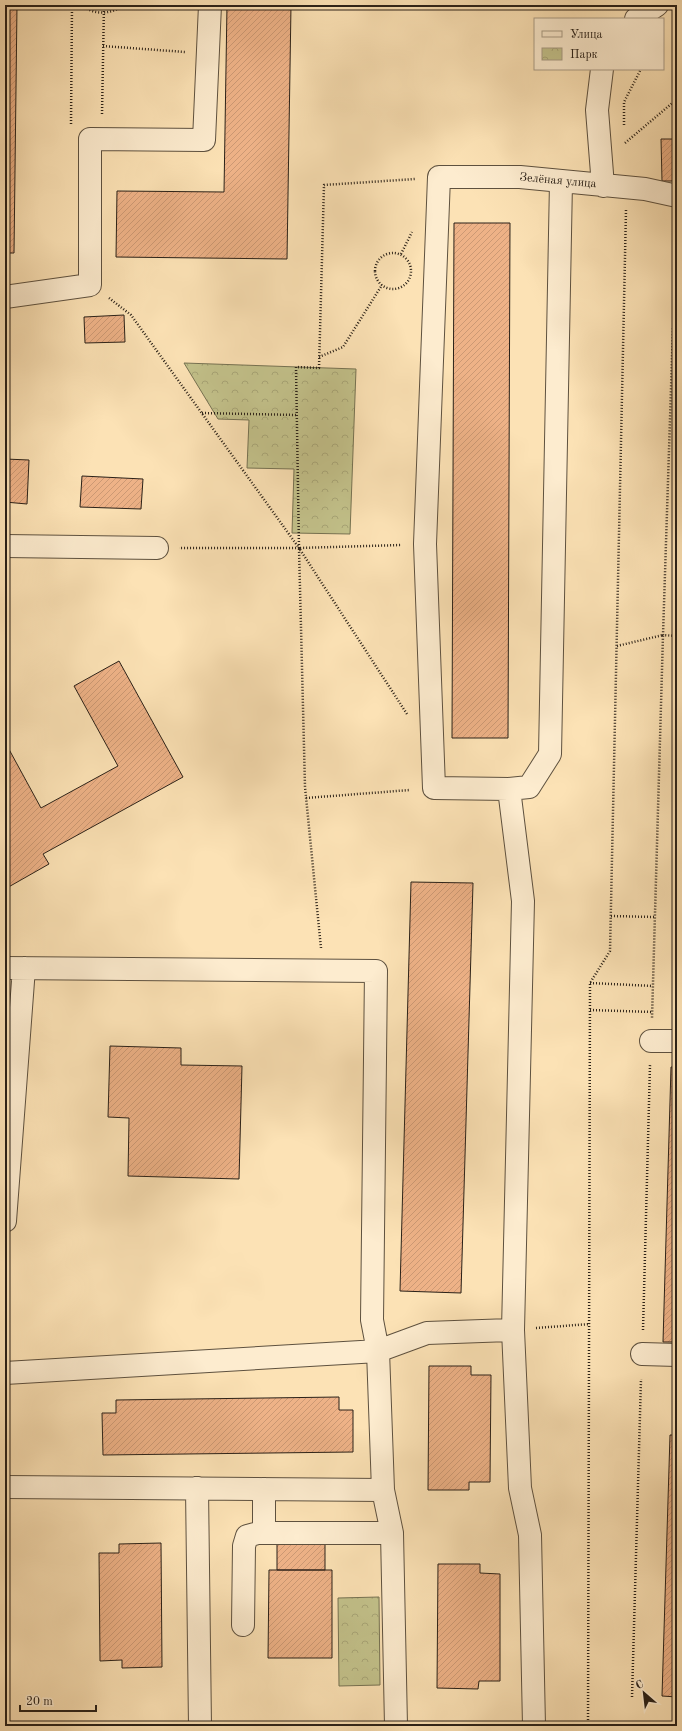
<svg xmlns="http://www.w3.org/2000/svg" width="682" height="1731" viewBox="0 0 682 1731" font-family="'Old Standard TT',serif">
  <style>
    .park { fill: url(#park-crowns); stroke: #767252 }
    .building { fill: url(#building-hatch); stroke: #2a2118 }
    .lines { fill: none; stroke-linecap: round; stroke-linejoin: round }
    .minor-casing { stroke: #5e513f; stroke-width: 24 }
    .path { stroke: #2a2118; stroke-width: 2.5; stroke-dasharray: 1 2; stroke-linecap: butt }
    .minor { stroke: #fdeccf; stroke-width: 22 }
    .labels { text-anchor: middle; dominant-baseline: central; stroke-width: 3; stroke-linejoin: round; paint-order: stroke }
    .street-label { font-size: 12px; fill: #2a2118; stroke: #fdeccf }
  </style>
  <defs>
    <pattern id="park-crowns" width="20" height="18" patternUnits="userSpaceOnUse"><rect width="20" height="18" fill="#c3c28b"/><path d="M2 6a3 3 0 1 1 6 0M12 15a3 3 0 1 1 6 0" fill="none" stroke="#a8a677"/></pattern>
    <pattern id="building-hatch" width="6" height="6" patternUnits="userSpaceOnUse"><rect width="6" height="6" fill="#eeb287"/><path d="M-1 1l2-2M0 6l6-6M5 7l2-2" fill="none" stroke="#cc9974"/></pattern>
  </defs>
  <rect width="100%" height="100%" fill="#fce2b5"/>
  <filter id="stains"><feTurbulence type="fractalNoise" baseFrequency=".005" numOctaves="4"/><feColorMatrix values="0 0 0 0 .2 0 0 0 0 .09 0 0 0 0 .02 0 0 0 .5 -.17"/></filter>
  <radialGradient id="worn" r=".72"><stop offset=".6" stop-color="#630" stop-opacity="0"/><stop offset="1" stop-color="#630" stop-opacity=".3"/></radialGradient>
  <path class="park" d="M184,363l172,6 -6,165 -58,-1 2,-64 -47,-1 2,-48 -31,-1z
    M379,1597l1,88 -41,1 -1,-88z"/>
  <path class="building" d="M5,5h12l-3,248h-9z
    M227,5h64l-4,254 -171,-2 1,-66 107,1z
    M661,139h16v42h-15z
    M454,223h56l-2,515h-56z
    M124,315l1,27 -40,1 -1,-26z
    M5,459l24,1 -2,44 -22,-2z
    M82,476l61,3 -2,30 -61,-2z
    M119,661l64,116 -140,77 6,10 -44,25v-147l36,66 77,-42 -44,-80z
    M411,882l62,1 -12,410 -61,-2z
    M677,947v43h-1z
    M110,1046l71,2v17l61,1 -3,113 -111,-3 1,-58 -21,-1z
    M671,1067h6v275h-14z
    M429,1366h42v9h20l-1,107h-21v8h-41z
    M339,1397v13h14v42l-250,3 -1,-42h14v-13z
    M670,1435h7v262l-15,-1z
    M161,1543l1,124 -40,1v-8l-22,1 -1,-108h20v-9z
    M277,1544h48v26h-48z
    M438,1564h42v9l20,1v107h-21l-1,8 -41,-1z
    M269,1570h63v88h-64z"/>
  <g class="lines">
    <g class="minor-casing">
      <path id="minor" d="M636,19l21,-14
        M602,69l-5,41 6,76
        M561,182l-11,572 -21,33 -20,2 -75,-1 -9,-244 14,-367h81l125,12 32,7
        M5,297l85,-12v-146l114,1 6,-135
        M5,546l152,2
        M509,789l14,112 -10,429 7,158 10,47 4,191
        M5,968l371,3 -4,349 6,31 5,139 -378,-3
        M651,1041h26
        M5,1221l19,-253
        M642,1354l35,1
        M5,1373l373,-22 49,-18 86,-3
        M197,1488l3,238
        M264,1489v44
        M383,1490l9,43 4,193
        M243,1625l1,-79 3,-10 11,-3h134"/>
    </g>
    <path class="path" d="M82,5c12,11 30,9 42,0
      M103,46l82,6
      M102,114l2,-109
      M71,124l1,-119
      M624,125v-23l17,-33
      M625,143l52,-44
      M375 271a18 18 0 1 1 36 0a18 18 0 1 1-36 0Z
      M401,254l11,-22
      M109,298l22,17 168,233h-120
      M677,314l-4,13 -10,308 14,1
      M319,357l24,-10 39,-62
      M202,413l95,2
      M617,646l46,-11 -11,383
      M407,714l-108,-166 -3,-181 23,1 5,-183 91,-6
      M306,798l104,-8
      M611,916l43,1
      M321,948l-16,-161 -6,-239 102,-3
      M590,983l63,3
      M590,1010l62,2
      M536,1328l54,-4
      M643,1330l7,-265
      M632,1697l9,-318
      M588,1726l2,-743 20,-32 16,-741"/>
    <use href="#minor" class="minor"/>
  </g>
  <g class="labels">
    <g class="street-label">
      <text transform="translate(558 181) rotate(5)">Зелёная улица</text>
    </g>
  </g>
  <rect width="682" height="1731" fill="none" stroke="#fce2b5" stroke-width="20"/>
  <rect x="6" y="6" width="670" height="1719" fill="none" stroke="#2a2118" stroke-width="2"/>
  <rect x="10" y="10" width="662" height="1711" fill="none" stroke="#2a2118"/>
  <rect x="534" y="18" width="130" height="52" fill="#fdeccf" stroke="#a99b86"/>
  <rect x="542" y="31" width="20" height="6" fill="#fdeccf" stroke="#a99b86"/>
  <text x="570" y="38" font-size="12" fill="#2a2118">Улица</text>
  <rect x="542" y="48" width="20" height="12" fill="url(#park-crowns)" stroke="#a99b86"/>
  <text x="570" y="58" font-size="12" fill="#2a2118">Парк</text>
  <g transform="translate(644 1693) rotate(332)" stroke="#fdeccf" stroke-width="3" paint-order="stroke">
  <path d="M0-3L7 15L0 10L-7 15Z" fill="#2a2118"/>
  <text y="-6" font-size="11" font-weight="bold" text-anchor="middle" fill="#2a2118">С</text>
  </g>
  <path d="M20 1705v6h76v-6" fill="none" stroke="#2a2118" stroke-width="2"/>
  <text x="26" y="1705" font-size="12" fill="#2a2118" stroke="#fdeccf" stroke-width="3" paint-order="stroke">20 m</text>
  <rect width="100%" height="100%" filter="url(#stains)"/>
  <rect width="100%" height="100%" fill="url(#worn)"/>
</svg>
